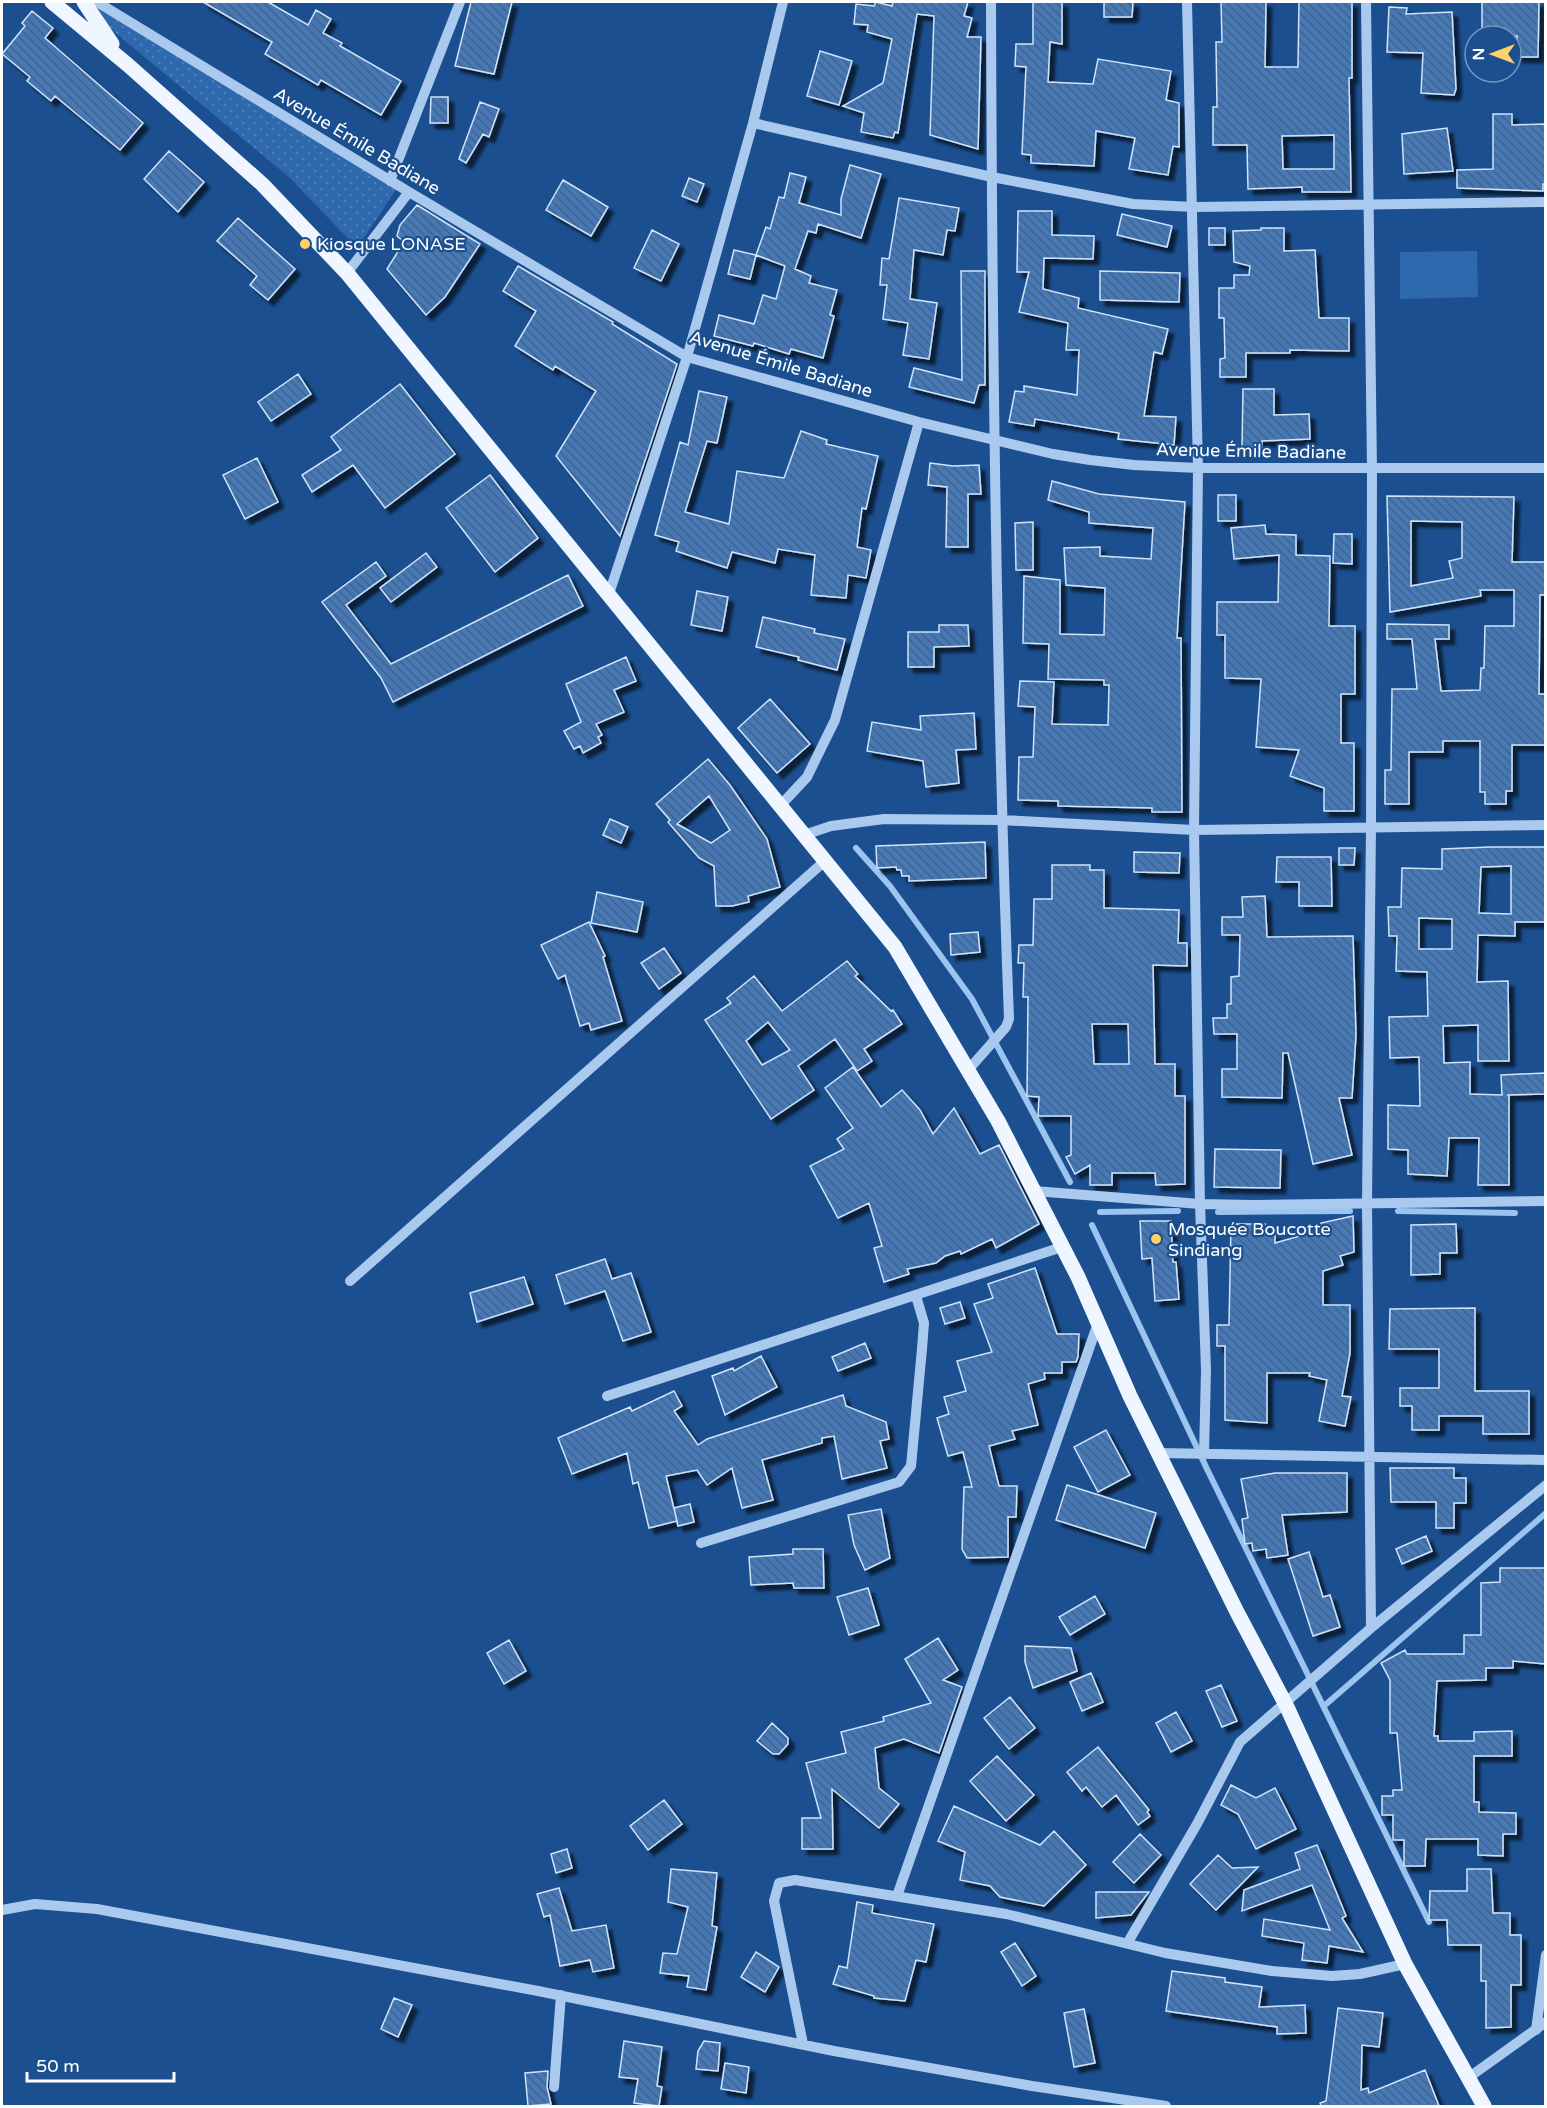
<svg xmlns="http://www.w3.org/2000/svg" width="1547" height="2108" viewBox="0 0 1547 2108" font-family="'Varela Round',sans-serif">
  <style>
    .green { fill: url(#green-dots) }
    .pitch { fill: #2e69ad }
    .lines { fill: none; stroke-linecap: round; stroke-linejoin: round }
    .stream { stroke: #9cc4f0; stroke-width: 6 }
    .building { fill: url(#building-back-hatch); stroke: #cfe3fa; stroke-width: 1.5; fill-rule: evenodd; filter: url(#shadow) }
    .minor { stroke: #a9c9ee; stroke-width: 10 }
    .major { stroke: #f0f6ff; stroke-width: 15 }
    .poi-dot { fill: #ffd166; stroke: #1b4f8f; stroke-width: 2 }
    .labels { text-anchor: middle; dominant-baseline: central; stroke-width: 4.5; stroke-linejoin: round; paint-order: stroke }
    .street-label { font-size: 18px; fill: #fff; stroke: #1b4f8f }
    .poi-label { font-size: 18px; fill: #fff; stroke: #1b4f8f; text-anchor: start }
  </style>
  <defs>
    <pattern id="green-dots" width="8" height="8" patternUnits="userSpaceOnUse" patternTransform="scale(1.5)"><rect width="8" height="8" fill="#2e69ad"/><path d="M2 2h.1M6 6h.1" fill="none" stroke="#4d80b9" stroke-width="1.8" stroke-linecap="round"/></pattern>
    <pattern id="building-back-hatch" width="6" height="6" patternUnits="userSpaceOnUse" patternTransform="scale(1.5)"><rect width="6" height="6" fill="#4478b7"/><path d="M-1 5l2 2M0 0l6 6M5-1l2 2" fill="none" stroke="#486282"/></pattern>
    <filter id="shadow"><feDropShadow dx="5.5" dy="5.5" stdDeviation="1.5" flood-color="#0009"/></filter>
  </defs>
  <rect width="100%" height="100%" fill="#1b4f8f"/>
  <path class="green" d="M98,5l298,185 -39,58 -67,-70 -197,-164z"/>
  <path class="pitch" d="M1477,251l1,46 -78,2v-47z"/>
  <g class="lines">
    <path class="stream" d="M856,848l34,38 82,113 98,183
      M1398,1211l117,2
      M1100,1212l78,-1
      M1218,1212l132,-1
      M1092,1225l115,244 222,453
      M1324,1706l222,-193"/>
  </g>
  <path class="building" d="M203,2h65l40,23 8,-15 15,9 -8,14 19,10 -2,3 61,35 -20,34 -60,-35 -3,5 -53,-31 7,-12z
    M471,2h41l-18,72 -39,-8z
    M876,2l16,4 1,-4h75l-4,14 8,2 -5,19h14l-3,112 -48,-14 4,-119 -17,-2 -19,119 -3,-1 -2,6 -32,-6 3,-19 -21,-7 40,-23 9,-44 -25,-7 1,-7 -14,-1 2,-20 18,2z
    M1033,2h29v42l-12,-2 -2,40 45,2 5,-25 73,12 -5,29 13,3v44l-6,-1 -5,29 -39,-6 6,-31 -39,-7 -2,35 -63,-3v-8l-9,-1 4,-87 -11,-1 1,-22h17z
    M1104,2h29l-1,15h-28z
    M1221,2h45l-1,65h33l1,-65h53v76h-3l2,114h-49v-5l-54,2 -1,-44h-34v-38h4l-1,-65h6zM1334,135v34h-51l-1,-33z
    M1482,2h57l-1,55h-21v-21h-35z
    M1389,7l18,1 -1,6 46,-2 4,77 -2,6 -33,-2 2,-40 -36,-1z
    M32,11l21,17 -8,10 98,85 -23,27 -65,-54 -4,5 -24,-20 3,-4 -28,-23 23,-28 -3,-3z
    M820,51l32,10 -13,44 -32,-9z
    M431,97h17v26h-18z
    M480,102l19,7 -10,28 -6,-3 -17,29 -7,-4z
    M1493,114h19v11l33,-1v60h-2v7l-86,-3v-18l36,-1z
    M1447,128l6,43 -49,3 -2,-40z
    M169,151l35,31 -26,30 -34,-33z
    M850,165l31,9 -20,64 -43,-14 -2,9 -8,-2 -13,38 16,7 -2,7 28,7 -7,25 4,1 -11,42 -32,-9 -2,5 -35,-11 -1,3 -39,-10 5,-21 35,9 9,-29 13,4 9,-33 -29,-11 10,-28 4,2 9,-32 5,1 6,-25 16,4 -7,26 42,12v-16z
    M689,178l15,6 -7,18 -15,-6z
    M563,180l45,27 -17,29 -45,-26z
    M899,198l60,10 -4,23 -8,-1 -4,25 -29,-5 -4,49 27,4 -8,56 -26,-4 5,-32 -25,-4 4,-34h-7l2,-27 7,1z
    M417,205l63,39 -35,53 -19,18 -39,-46 17,-27 -7,-6 3,-11z
    M1018,211h34v24l42,1 -1,23 -49,-1 -1,31 36,9 -1,10 90,21 -6,25 -8,-2 -10,64 32,1 -2,28 -56,-6 1,-6 -84,-14 -1,7 -25,-4 6,-31 9,1v-6l53,9 2,-45h-13l2,-27 -49,-11 10,-40h-12z
    M1122,214l50,12 -5,21 -50,-12z
    M238,218l57,51 -27,31 -18,-15 7,-9 -40,-35z
    M1209,228h16v17h-16z
    M1261,228h23v23l31,-1 4,68h30v33l-59,-1v3h-44v24h-26v-18l5,-1 -1,-40h-5v-30h15v-13h15l1,-9 -16,-4 -1,-31 28,-1z
    M652,230l27,14 -18,37 -27,-13z
    M734,250l22,5 -6,24 -22,-5z
    M518,266l95,56 -1,2 65,40 -57,172 -64,-80 40,-65 -41,-25 -2,4 -38,-24 21,-35 -33,-20z
    M961,271h24v114h-6l-5,18 -65,-16 5,-19 48,12z
    M1100,271l80,2 -1,29 -79,-2z
    M298,374l13,20 -40,27 -13,-19z
    M400,384l55,70 -70,54 -32,-43 -41,27 -10,-17 39,-25 -10,-13z
    M1243,389h31v26l35,-1 1,25 -48,2v6h-20z
    M699,391l28,6 -10,46 -10,-2 -22,71 44,12 8,-53 47,7 17,-47 26,9 -1,4 52,12 -12,53 -4,-1 -5,39 14,3 -5,28 -18,-3 -2,23 -35,-3 4,-40 -37,-6 -3,14 -43,-11 -5,16 -51,-17 3,-9 -24,-7 25,-93 8,3z
    M257,458l21,44 -33,17 -22,-44z
    M930,463l23,3 26,-1 2,29h-13v53h-22l1,-60 -19,-2z
    M490,475l48,63 -43,34 -49,-64z
    M1052,481l47,13 86,8 -8,136h4l1,174h-30v-4l-94,-2v-5l-40,-1 1,-43h14l2,-50 -17,-1 2,-25 34,1 -2,42 56,1 1,-40h-5v-5l-56,-1 1,-35 -26,-1 1,-67 36,4v54l44,1 1,-47 -39,-3 -2,-37 36,-1v9l51,3 2,-31 -64,-5v-11l-41,-12z
    M1218,495h18v26h-18z
    M1387,496l127,1 -2,65h33v33h-5l-1,99h6v51h-33v46h-6v13h-21v-12h-5v-51h-37v11h-34v52h-24v-34h6l1,-81h25l-5,-50h-25v-15l62,1v14h-14l6,52 39,-1 1,-22h3l1,-42h29v-36h-34l1,6 -91,16zM1411,521l51,1v36l-13,3 4,17 -42,8z
    M1033,522v48h-17l-1,-47z
    M1265,525l1,9 30,1v20l34,1 -1,70h26v68h-14v49h13v68h-30v-23l-34,-12 9,-26 -43,-3 5,-68 -36,-1v-43h-8v-33h61l1,-47 -45,4 -3,-31z
    M1334,534h18v30l-19,-1z
    M426,553l11,14 -46,35 -11,-14z
    M376,562l10,14 -40,29 45,59 177,-89 15,31 -190,96 -12,-24 -59,-76z
    M697,591l31,6 -6,34 -31,-6z
    M763,617l52,12 -1,4 31,6 -8,31 -39,-10 1,-3 -43,-10z
    M939,625h29l1,21 -35,1v20h-26v-35h31z
    M626,657l10,24 -22,9 10,22 -28,12 6,11 -4,2 3,6 -18,10 -3,-7 -6,3 -10,-18 17,-9 -15,-38z
    M770,699l40,45 -33,29 -39,-45z
    M974,713l2,36 -20,1 3,33 -33,4 -3,-26 -56,-10 5,-29 49,8 -1,-14z
    M708,759l22,26 37,54 13,48 -32,9 1,6 -17,4h-16l-2,-40 -15,-8 -31,-36 2,-2 -14,-16zM709,796l21,34 -19,13 -34,-19z
    M610,819l18,8 -7,16 -18,-8z
    M985,842l1,36 -77,3v-5h-7l-1,-6h-4l-1,-3 -19,1 -1,-22z
    M1490,847h55v75h-30v14l-37,-1 -1,47 31,-1 1,80h-31v-36l-35,1 1,37 26,-1v32l32,1 -1,-20 44,-2v21l-38,1h2v90h-31l1,-47h-30l-2,38 -39,-2v-24l-20,-1v-44l32,1 -1,-49 -29,1 -1,-41 39,-1 -1,-44 -31,-1 1,-35h-8l-1,-29h13l1,-39 40,1v-20zM1511,866v48l-32,-1 2,-46zM1419,918l33,1v30h-33z
    M1339,848h16l-1,17h-15z
    M1134,852l46,1 -1,20 -45,-1z
    M1277,857h54l1,49h-33v-24h-23z
    M1052,865h38v5h14v38l75,2 -1,33h9v23l-34,-1 2,99h20v32h10v88l-29,1 -1,-12h-43v12h-22v-20l-15,9 -9,-17 5,-2v-39h-33l1,-19 -12,-1 1,-99h-5l1,-34h-6l1,-18h14l1,-46h18zM1092,1024h36l1,40h-35z
    M597,892l46,10 -6,30 -46,-9z
    M1265,896l2,41 86,-1 3,99 -4,63h-13l13,57 -39,9 -25,-111h-5l-1,45 -60,-1v-28h15v-35h-23l-1,-16h14v-14h4v-27l8,-1 1,-41h-18v-18h21l-1,-20z
    M589,922l16,34 -2,1 19,64 -31,9 -2,-7 -9,3 -15,-51 -7,4 -17,-34z
    M978,932l2,20 -29,3 -1,-21z
    M664,948l17,25 -22,16 -18,-26z
    M847,961l11,13 -3,2 36,35 2,-1 9,14 -38,25 8,12 -15,10 -22,-32 -37,27 16,24 -43,29 -66,-99 26,-17 -4,-5 27,-22 28,35zM768,1022l22,28 -28,15 -16,-24z
    M853,1067l28,40 21,-17 18,20 13,24 21,-26 26,46 19,-9 40,79 -43,24 -4,-9 -31,15 -1,-3 -15,5 -9,7 -29,6 2,5 -25,8 -10,-34 8,-2 -13,-43 -31,15 -28,-52 34,-17 -7,-10 16,-11 -28,-40z
    M1215,1149l66,1 -1,38 -66,-1z
    M1353,1216l1,36 -14,4 3,9 -20,6v34h27v48l-8,43 9,1 -6,29 -26,-5 8,-41 -18,-4 1,-3h-43v50l-42,-3v-74h-8v-21h12l2,-101h34v10h10v9l46,-13v-7z
    M1140,1221h31l2,41h3l3,37 -24,2 -3,-43 -10,1z
    M1456,1224l1,29h-17v21l-29,1v-50z
    M605,1259l7,20 19,-6 20,59 -28,9 -18,-50 -40,13 -9,-29z
    M1035,1268l22,66h22l-1,23 -2,5h-14v11h-18l1,6 -17,5 10,41 -26,6 3,8 -26,7 10,40h18l-1,31h-8v40l-41,1 -5,-9 2,-62h8l-9,-35 -15,4 -11,-38 12,-4 -5,-17 22,-6 -9,-30 35,-9 -18,-48 19,-6 -5,-14z
    M524,1277l9,27 -56,18 -7,-29z
    M960,1302l5,16 -20,6 -5,-16z
    M1475,1308v83h54v43h-46v-18h-44v14h-27v-24h-12v-18h39v-39h-50l1,-40z
    M865,1343l6,15 -33,13 -6,-14z
    M761,1356l16,31 -52,28 -13,-39 21,-8 1,3z
    M674,1391l8,15 -8,5 24,34 9,-6 136,-44 3,11 40,16 3,17 -9,2 7,27 -45,11 -8,-43 -12,2v5l-60,17 11,40 -31,8 -10,-40 -25,17 -10,-15 -31,6 11,45 -28,7 -11,-46 -5,2 -6,-31 -55,21 -14,-36 72,-31 2,4z
    M1106,1430l24,45 -32,17 -24,-45z
    M1390,1468h64v10h12v25h-12v25h-18v-26h-45z
    M1275,1473h72v39l-65,3 6,40 -21,3 -1,-9 -13,2 -1,-8 -7,1 -3,-25 6,-1 -7,-39z
    M1067,1485l89,28 -11,35 -89,-28z
    M690,1504l4,18 -16,4 -4,-18z
    M881,1509l9,49 -25,12 -11,-25 -6,-30z
    M1426,1536l6,15 -30,13 -6,-15z
    M793,1549h30l1,39h-30l-1,-5 -42,2 -2,-28 44,-3z
    M1309,1552l14,45 7,-2 10,32 -27,9 -25,-77z
    M1500,1568h45v96l-32,-3v7h-27v12l-49,1 -3,55h4v5h36v-9l38,-1v25h-38v46h5v10l37,1v21h-13v22l-25,-1v-16h-52l-1,27h-21v-26h-11v-25h-11v-19h11v-6h9l-5,-57h-7v-53l-9,-17 24,-13 2,4h57v-19h17v-52l19,-1z
    M868,1588l11,37 -30,10 -12,-38z
    M1095,1596l10,18 -35,21 -11,-18z
    M938,1638l20,32 -15,10 19,7 -23,66 -35,-14 -29,9 4,40 20,16 -20,24 -47,-39 1,60h-31v-31h19l-15,-55 40,-10 -5,-21 43,-11 -1,-4 48,-14 -26,-44z
    M509,1640l17,31 -22,13 -17,-31z
    M1025,1646l46,2 6,23 -44,17 -8,-26z
    M1091,1673l12,29 -21,9 -12,-29z
    M1221,1685l16,36 -15,6 -16,-36z
    M1010,1697l25,31 -26,21 -25,-31z
    M1176,1712l16,29 -21,11 -15,-29z
    M772,1723l16,15v6l-9,10h-6l-16,-13z
    M1098,1747l51,63 -2,2 3,4 -12,9 -22,-30 -14,12 -16,-20 -4,4 -15,-19z
    M997,1756l37,39 -28,26 -36,-40z
    M1231,1785l25,13 19,-10 21,41 -40,20 -18,-35 -17,-9z
    M664,1800l18,24 -34,26 -18,-24z
    M954,1806l86,39 14,-14 32,34 -42,41 -44,-9 -10,-11 -30,-6 5,-28 -27,-11z
    M1140,1834l21,21 -27,28 -21,-21z
    M1317,1845l29,71 -4,2 21,34 -34,-6 -2,17 -25,-3 2,-17 -42,-7 2,-17 66,11 -18,-45 -70,26 2,-21 56,-21 -5,-16z
    M567,1849l5,19 -16,5 -5,-19z
    M1218,1855l14,13 26,-1 -42,43 -26,-26z
    M671,1869l46,4 -5,53 5,1 -11,63 -19,-3 2,-11 -29,-3 3,-20 14,1 11,-47 -20,-5z
    M1467,1869h24l2,44h17v22h11v50h-10v42l-25,1v-47h-5v-36h-33l-1,-25h-18l1,-29h37z
    M559,1888l13,43 34,-6 8,43 -21,4 -3,-12 -30,6 -10,-51 -6,2 -7,-23z
    M1096,1892h53l-18,23 -35,3z
    M857,1902l16,3 -1,8 62,11 -8,38 -10,-2 -11,41 -31,-3v-2l-41,-12 6,-18 8,2z
    M1015,1943l21,33 -14,10 -21,-34z
    M756,1952l23,15 -14,25 -24,-15z
    M1172,1971l53,7v4l37,5 -3,20 46,-2 1,28 -29,1v-7l-111,-16z
    M394,1998l18,7 -14,32 -17,-8z
    M1338,2008l45,5 -4,34 -17,-2 -1,45 7,-2 1,5 56,-23 14,36h-118l-1,-3 6,-2z
    M1084,2009l11,54 -21,4 -10,-54z
    M624,2041l38,6 -5,39 5,1 -3,19 -25,-3 4,-24 -19,-2z
    M704,2041l16,2 -2,28 -22,-2 2,-18z
    M725,2063l24,4 -3,26 -25,-4z
    M548,2071l-1,16 4,17 -23,2 -3,-33z"/>
  <g class="lines">
    <path class="minor" d="M97,2l312,190 278,165 232,65 134,32 37,6 44,5 64,3h348
      M1187,2l11,466 -4,362 6,374 6,166 -2,85
      M1366,2l6,467 -1,358 -4,376 4,425
      M753,123l239,54 141,27 61,3 352,-5
      M390,181l70,-179
      M347,273l62,-81
      M608,597l79,-240 66,-234 30,-121
      M779,807l28,-30 28,-57 84,-298
      M804,835l27,-9 53,-7 117,1 193,10 352,-5
      M969,1069l37,-42 3,-8c-13,-339 -17,-678 -18,-1017
      M1034,1191l166,13 54,1 292,-4
      M350,1281l476,-421
      M607,1396l455,-149
      M1158,1453l388,7
      M701,1543l198,-61 12,-16 11,-117 2,-26 -8,-27
      M897,1896l200,-570
      M2,1910l33,-6 62,5 441,82 296,60 198,35 134,20
      M1128,1942l69,-118 43,-82 131,-114 175,-143
      M1536,2030l10,-75
      M803,2044l-29,-143 5,-18 16,-3 211,34 159,39 107,18 60,5 28,-2 45,-10
      M1468,2078l78,-56
      M554,2087l7,-92"/>
    <path class="major" d="M52,2l76,63 134,119 85,89 548,674 103,174 80,156 52,119 107,216 49,93 119,259 79,142
      M84,2l28,42"/>
  </g>
  <g class="poi-dot">
    <circle cx="305" cy="244" r="6"/>
    <circle cx="1156" cy="1239" r="6"/>
  </g>
  <g class="labels">
    <g class="street-label">
      <text transform="translate(357 141) rotate(31)">Avenue Émile Badiane</text>
      <text transform="translate(781 364) rotate(17)">Avenue Émile Badiane</text>
      <text transform="translate(1251 451) rotate(1)">Avenue Émile Badiane</text>
    </g>
    <g class="poi-label">
      <text x="317" y="244">Kiosque LONASE</text>
      <text x="1168" y="1229">Mosquée Boucotte<tspan x="1168" dy="21">Sindiang</tspan></text>
    </g>
  </g>
  <rect width="1547" height="2108" fill="none" stroke="#ffffff" stroke-width="6"/>
  <g transform="translate(1493 54) rotate(270)"><circle r="28" fill="#1b4f8f" stroke="#7695bc" stroke-width="1.5"/>
  <path d="M0-4.5L10 22L0 15L-10 22Z" fill="#ffd166"/>
  <text y="-9" font-size="16" font-weight="bold" text-anchor="middle" fill="#ffffff">N</text>
  </g>
  <path d="M27 2072v9h147v-9" fill="none" stroke="#ffffff" stroke-width="3"/>
  <text x="36" y="2072" font-size="18" fill="#ffffff" stroke="#1b4f8f" stroke-width="4.5" paint-order="stroke">50 m</text>
</svg>
